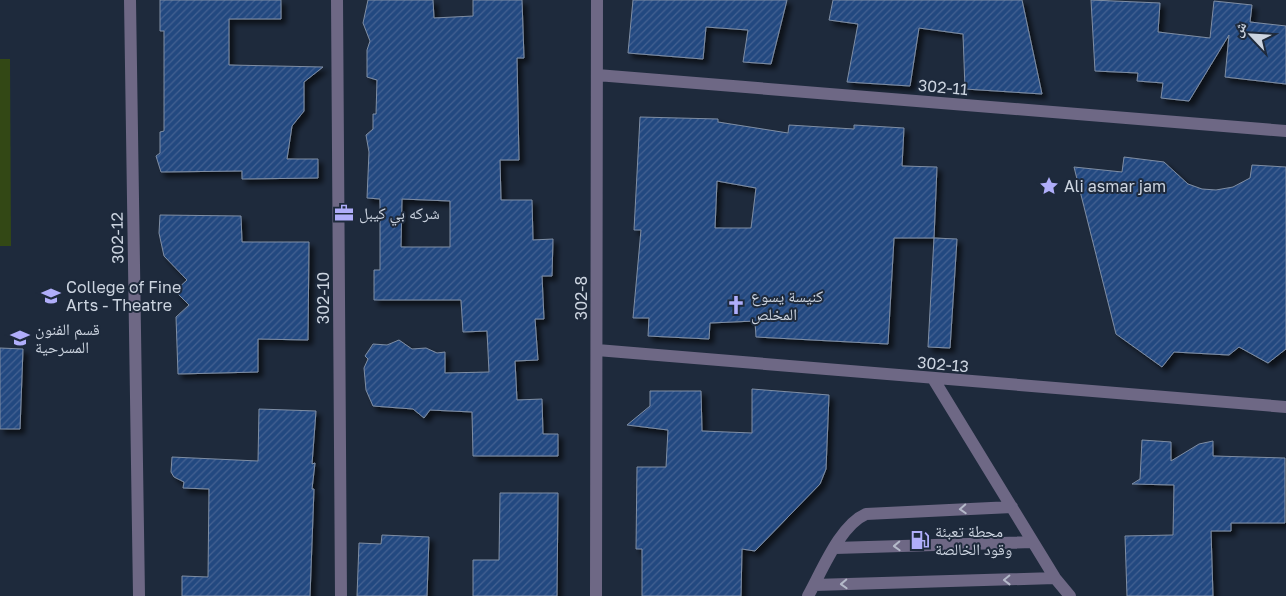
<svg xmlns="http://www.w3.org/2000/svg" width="1286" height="596" viewBox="0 0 1286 596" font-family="'Golos Text','Noto Naskh Arabic',sans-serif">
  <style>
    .green { fill: #334815 }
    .building { fill: url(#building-hatch); stroke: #7f8ea4; fill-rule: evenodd; filter: url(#shadow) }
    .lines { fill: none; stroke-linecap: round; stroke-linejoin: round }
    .minor { stroke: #6e6885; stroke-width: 12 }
    .oneway { stroke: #b4b9c9 }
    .labels { text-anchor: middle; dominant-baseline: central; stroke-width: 4; stroke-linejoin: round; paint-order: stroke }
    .street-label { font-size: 16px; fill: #ccd4e0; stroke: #1e2a3c }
    .poi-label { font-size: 16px; fill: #ccd4e0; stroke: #1e2a3c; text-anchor: start }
  </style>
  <defs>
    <pattern id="building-hatch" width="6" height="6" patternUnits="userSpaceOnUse" patternTransform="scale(1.25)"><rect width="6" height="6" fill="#244880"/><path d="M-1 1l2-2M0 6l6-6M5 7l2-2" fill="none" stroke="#436292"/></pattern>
    <filter id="shadow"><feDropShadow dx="4.5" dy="4.5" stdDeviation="2.5" flood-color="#0009"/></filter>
  </defs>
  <rect width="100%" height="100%" fill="#1e2a3c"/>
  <path class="green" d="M0,59h10l1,187h-11z"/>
  <path class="building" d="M160,0h121v19h-52v46l94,2 -19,15v29l-12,15 -5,33h31v19l-76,1v-8l-81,1 -5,-16 4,-3v-21l4,-1v-100h-4z
    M368,0h65l1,18 39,-2v-16h49l2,58h-7l2,102h-19l1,40h31l1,40 20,-1 -1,37h-10l2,43h-9l3,41 -23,1 2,39 25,-1 1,35h15v22h-85l-1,-44 -42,-2 -6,8 -11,-9 -40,-3 -7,-16 -2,-22 4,-9 -3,-3 8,-12 14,1 12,-5 13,9 14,-1 11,5 8,-1v21l44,-1 -2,-41 -24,1 -2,-32h-87v-30h6v-71l-13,-1 2,-46 -3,-17 7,-6v-15h3l1,-34 -10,-3v-27l3,-9 -7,-18zM402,199l48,2v46h-49z
    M633,0h154l-16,64 -28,-2 5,-32 -42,-3 -3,32 -75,-6z
    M833,0h189l20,94 -77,-5 -2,-55 -44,-6 -9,58 -63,-4 11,-58 -29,-4z
    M1091,0l69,3 -2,29 52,6 4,-37 38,4 -2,17 36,4v58l-61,-7 4,-42 -40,66 -28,-3 2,-15 -26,-2 1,-8 -43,-2z
    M640,117l78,2v3l70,11 1,-8 65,4v-4l50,3 -2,38 35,1 -3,71h-40l-6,106 -132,-7 -1,-16 -45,2 -1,16 -61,-3 1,-18h-16l8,-88h-7zM717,181l39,7 -5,40h-36z
    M1124,157l40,5 24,22 14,5 14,1 17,-3 17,-9 2,-13 34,2v182l-18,14 -29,-16 -10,8 -55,-3 -12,15 -46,-33 -42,-167 48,5z
    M160,215l81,1 1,26h67l-1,98 -50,-1v33l-80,2 -2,-57 13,-12 -14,-14 12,-11 -23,-24 -5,-23z
    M934,238l23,1 -7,109 -22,-1z
    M0,348l23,1 -3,80h-20z
    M752,389l77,6 -3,74 -6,15 -65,67 -13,-2 -1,47h-99v-47h-6l1,-82h29l2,-37 -41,-5 23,-19v-15h51l1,40 50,2z
    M259,409l57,2 -4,53 3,-1 -3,26h2l-4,107h-128v-20l26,1 1,-88 -26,-1 1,-6 -10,-5 -3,-5 1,-15 86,4z
    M1142,440l29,2v19l28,-17 14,-3v15l72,2v65h-54v8h-20l2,65h-86l-2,-60 48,-1 1,-50 -42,-1 8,-5z
    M500,493h58l-1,103h-84v-36h26z
    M382,535l47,2 -2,59h-70l2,-53 22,1z"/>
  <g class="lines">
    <path class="minor" d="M130,0l9,596
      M337,0l4,596
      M597,75l689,56
      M597,350l689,57
      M934,380l121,198 15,18
      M835,548l198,-6
      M814,585l241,-7
      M596,596l1,-596
      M808,596c14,-25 32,-71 58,-82l146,-7"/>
  </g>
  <defs><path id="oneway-chevron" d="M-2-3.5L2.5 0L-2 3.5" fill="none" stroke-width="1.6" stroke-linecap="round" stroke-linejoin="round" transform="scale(1.25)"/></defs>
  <g class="oneway">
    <use href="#oneway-chevron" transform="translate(963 509) rotate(177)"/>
    <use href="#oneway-chevron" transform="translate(897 546) rotate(178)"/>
    <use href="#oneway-chevron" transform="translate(1007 580) rotate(179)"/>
    <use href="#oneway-chevron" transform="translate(844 584) rotate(178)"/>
  </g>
  <defs>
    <g id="sight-bare" transform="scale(1.5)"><path d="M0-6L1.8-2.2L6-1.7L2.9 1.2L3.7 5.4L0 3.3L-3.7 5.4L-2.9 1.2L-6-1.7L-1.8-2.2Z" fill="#b0aefa" stroke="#1e2a3c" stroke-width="2.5" paint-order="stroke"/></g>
    <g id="office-bare" transform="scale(1.5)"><path d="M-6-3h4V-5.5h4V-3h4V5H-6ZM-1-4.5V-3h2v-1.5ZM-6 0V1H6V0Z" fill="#b0aefa" stroke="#1e2a3c" stroke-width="2.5" paint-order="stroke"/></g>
    <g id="university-bare" transform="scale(1.5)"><path d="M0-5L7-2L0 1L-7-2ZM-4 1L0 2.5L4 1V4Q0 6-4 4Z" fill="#b0aefa" stroke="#1e2a3c" stroke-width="2.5" paint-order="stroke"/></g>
    <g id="church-bare" transform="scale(1.5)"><path d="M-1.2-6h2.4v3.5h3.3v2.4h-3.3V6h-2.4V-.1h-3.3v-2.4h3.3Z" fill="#b0aefa" stroke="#1e2a3c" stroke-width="2.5" paint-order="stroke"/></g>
    <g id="fuel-bare" transform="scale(1.5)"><path d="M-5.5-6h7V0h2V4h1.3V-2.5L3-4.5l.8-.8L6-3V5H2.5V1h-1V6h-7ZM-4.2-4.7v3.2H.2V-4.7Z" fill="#b0aefa" stroke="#1e2a3c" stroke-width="2.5" paint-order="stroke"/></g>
  </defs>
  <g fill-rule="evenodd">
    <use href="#sight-bare" x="1049" y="186"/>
    <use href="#office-bare" x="344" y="213"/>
    <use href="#university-bare" x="51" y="296"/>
    <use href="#church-bare" x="736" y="305"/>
    <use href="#university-bare" x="20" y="338"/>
    <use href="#fuel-bare" x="920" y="540"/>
  </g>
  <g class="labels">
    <g class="street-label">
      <text transform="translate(943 87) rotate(5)">302-11</text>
      <text transform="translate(117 238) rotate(-91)">302-12</text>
      <text transform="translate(323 298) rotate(-90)">302-10</text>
      <text transform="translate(581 298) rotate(-90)">302-8</text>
      <text transform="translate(943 364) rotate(5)">302-13</text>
    </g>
    <g class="poi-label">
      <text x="1064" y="186">Ali asmar jam</text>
      <text x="359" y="213">شركه بي كيبل</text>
      <text x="66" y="287">College of Fine<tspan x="66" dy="18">Arts - Theatre</tspan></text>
      <text x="751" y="296">كنيسة يسوع<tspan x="751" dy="18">المخلص</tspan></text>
      <text x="35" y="329">قسم الفنون<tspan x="35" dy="18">المسرحية</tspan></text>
      <text x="935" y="531">محطة تعبئة<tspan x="935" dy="18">وقود الخالصة</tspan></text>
    </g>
  </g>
  <g transform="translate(1251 35) rotate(295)" stroke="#1e2a3c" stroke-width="4" paint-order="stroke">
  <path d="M0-4L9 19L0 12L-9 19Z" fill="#ccd4e0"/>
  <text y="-8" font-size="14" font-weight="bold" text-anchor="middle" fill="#ccd4e0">ش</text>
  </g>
</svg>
